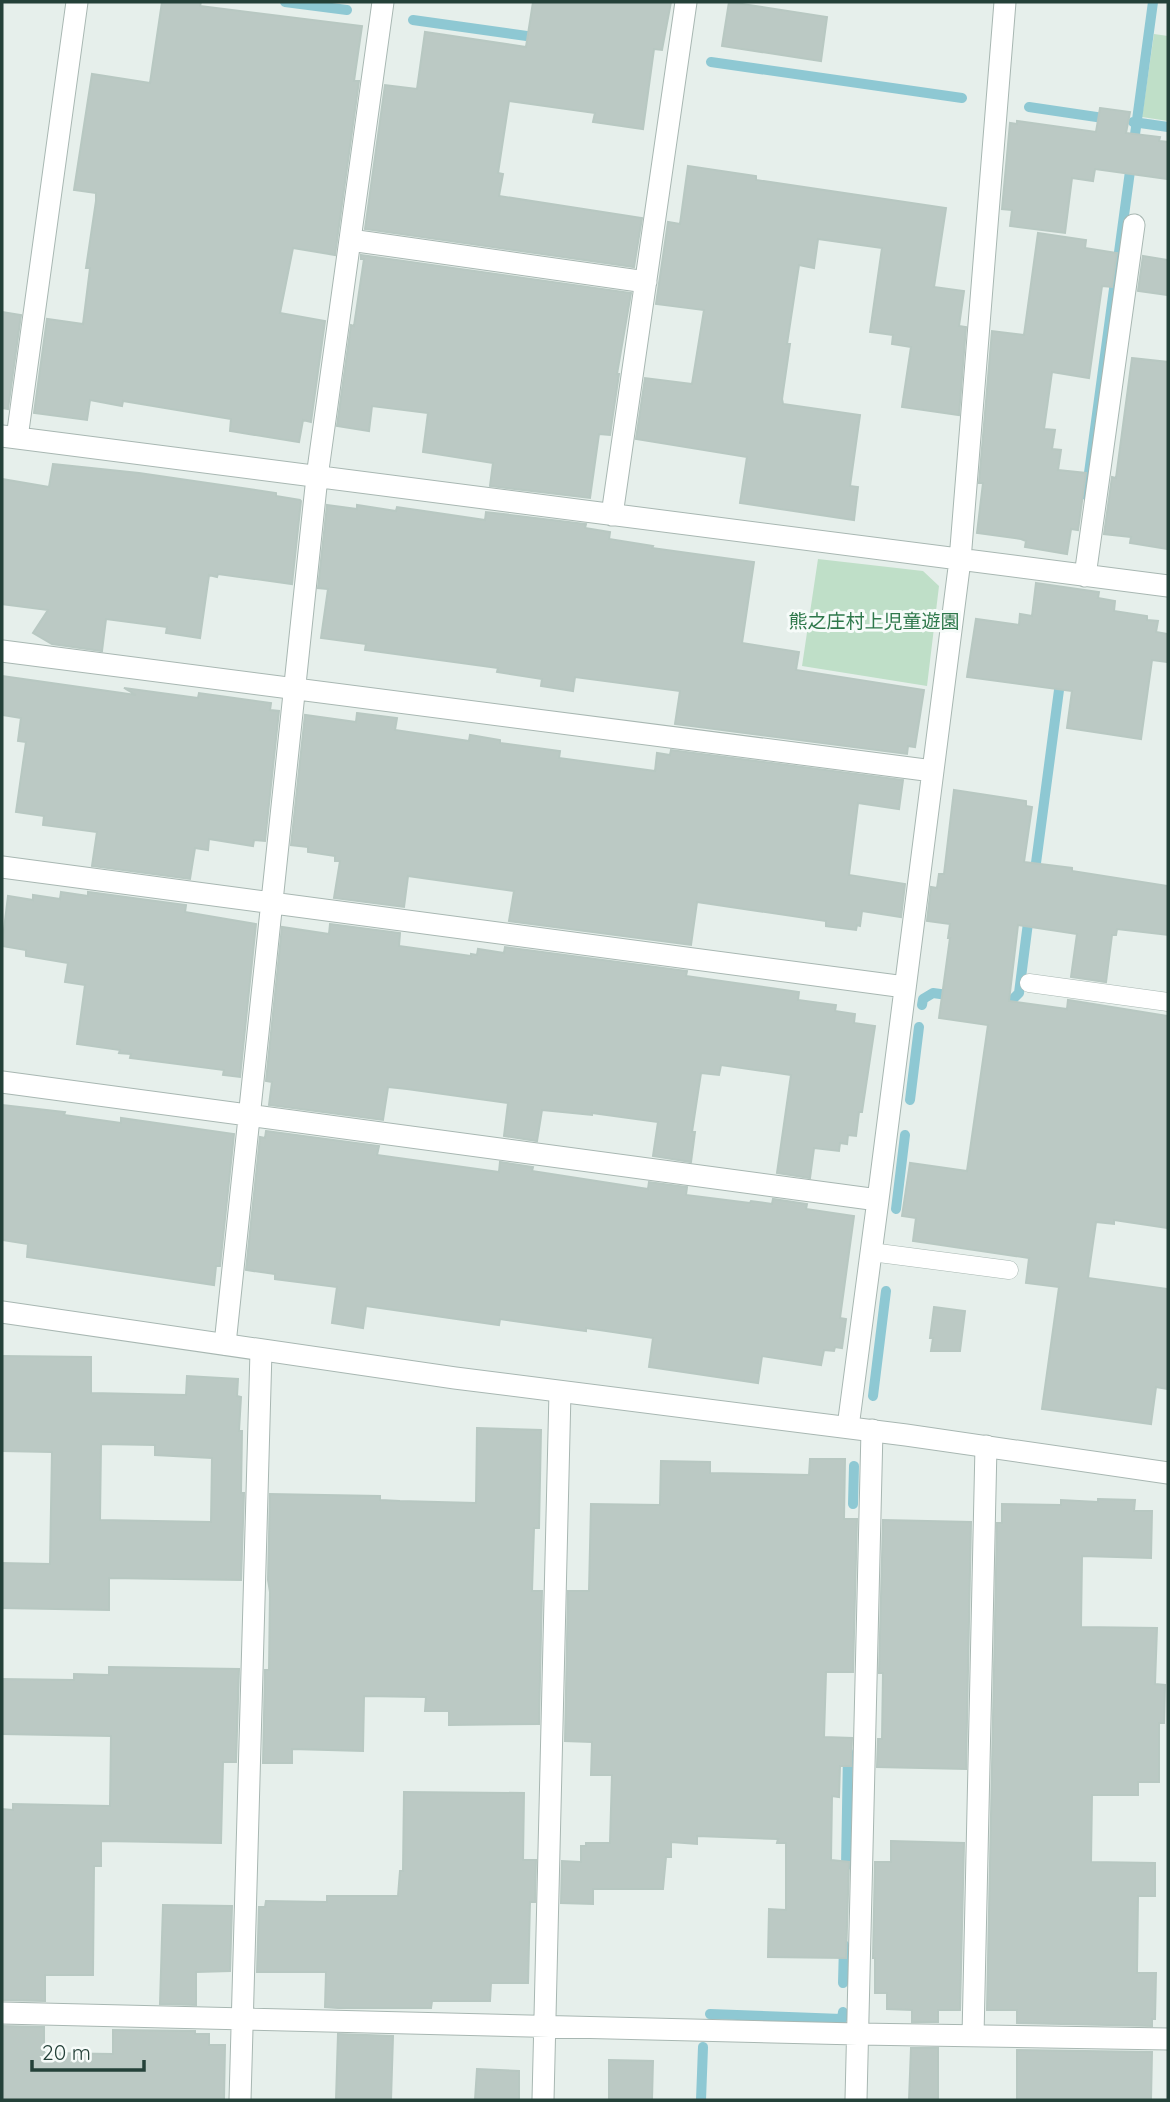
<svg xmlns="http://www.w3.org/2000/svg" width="1170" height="2102" viewBox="0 0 1170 2102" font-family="Quicksand,'Noto Sans JP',sans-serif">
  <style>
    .green { fill: #bfdfc8 }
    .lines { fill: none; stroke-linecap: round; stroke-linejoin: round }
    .stream { stroke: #8ec8d3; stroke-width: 10 }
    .building { fill: #bbc9c4; stroke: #b8c8c2; stroke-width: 2; fill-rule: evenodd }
    .service-casing { stroke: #a8b7b2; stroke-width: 19 }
    .minor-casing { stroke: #a8b7b2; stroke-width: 23 }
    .tertiary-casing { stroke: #a8b7b2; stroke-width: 23 }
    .service { stroke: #fff; stroke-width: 18 }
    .minor { stroke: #fff; stroke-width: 21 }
    .tertiary { stroke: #fff; stroke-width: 21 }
    .labels { text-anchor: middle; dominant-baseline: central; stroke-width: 6; stroke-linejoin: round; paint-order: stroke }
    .park-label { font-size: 19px; fill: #2e784b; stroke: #f6fbf9 }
  </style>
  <rect width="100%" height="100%" fill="#e6efeb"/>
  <path class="green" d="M1154,34l14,2v85l-26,-4z
    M818,559l105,12 16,15 -12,100 -125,-20z"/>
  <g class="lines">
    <path class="stream" d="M285,2l62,8
      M413,20l128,18
      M711,62l251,36
      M1029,107l81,12
      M1133,122l35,5
      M1086,495l67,-493
      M1034,878l27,-203
      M999,1001l11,1 9,-9 10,-78
      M922,1005l1,-6 10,-6 22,3
      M910,1100l9,-73
      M896,1209l9,-74
      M873,1396l13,-105
      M853,1504l1,-38
      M846,1866l2,-114
      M843,1983l1,-38
      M710,2014l132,5 1,-7
      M701,2100l2,-53"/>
  </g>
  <path class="building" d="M162,2h39l-1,4 162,20 -8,55h5l-24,174 -42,-7 -13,65 45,8 -14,101 -8,-2 -4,22 -69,-11 1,-12 -108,-18 -1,5 -32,-6 -3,20 -53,-7 13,-94 36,5 7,-56h-4l10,-67v-8l-22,-3 18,-116 58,9z
    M533,2h138l-9,48 -8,-1 -11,80 -50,-7 2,-9 -86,-12 -11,72 5,1 -4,22 143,22 -8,49 -269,-38 20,-144 32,4 8,-57 101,15z
    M729,2l98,15 -6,44 -99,-15z
    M1100,108l30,4 -4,21 34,4 -1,4 9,1v37l-73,-10 -2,12 -21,-3 -7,55 -55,-7 2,-16 -10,-1 8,-86 7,1v-3l79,11z
    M688,166l68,10v4l190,28 -12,79 30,4 -5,35 7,1 -7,88 -57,-8 9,-60 -19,-3 1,-9 -23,-3 12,-84 -64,-9 -4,29 -15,-3 -12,79h3l-8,55 1,5 77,11 -10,71 8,1 -4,33 -114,-17 7,-46 -111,-18 9,-61 47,6 12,-74 -48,-6 12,-82 12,2z
    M1038,233l48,7 -1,8 32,5 -5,34 -10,-1 -13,92 -37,-6 -8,57 11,1 -3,19 9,1 -3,20 28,3 -8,57 -7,-1 -4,25 -42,-7 1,-6 -5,-2 -44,-6 6,-50h-4l13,-152 32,4z
    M361,255l270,38 -14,81h2l-9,61 -11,-1 -9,64 -100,-12 3,-23 -70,-11 5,-39 -56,-7 -3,25 -32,-5 14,-101 3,1 10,-67h-3z
    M1143,256l25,4v35l-30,-4z
    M2,312l19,3 -13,94 -6,-1z
    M1132,358l36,4v187l-38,-6 1,-6 -27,-3 8,-57 4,1z
    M53,464l86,9 137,20v3l24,4 1,1 -9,83 -74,-10 -1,3 -8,-2 -9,63 -34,-5 1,-6 -61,-8 -4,32 -50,-7 -19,-11 15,-23 -46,-6v-125l47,8z
    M327,505l30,4v-4l39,6 1,-4 88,13 1,-8 100,12 -1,4 25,4 -1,7 44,7 -1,2 102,14 -12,81 57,9 -3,18 128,20 -9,57 -7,-1 -1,8 -232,-30 5,-33 -105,-14 -2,14 -32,-5 1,-7 -45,-7 1,-4 -133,-18 1,-6 -45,-6 7,-49 -10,-1z
    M1036,583l63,9 -1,6 17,3 -1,10 33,5v4l11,1 -2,11 12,2v28l-16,-2 -11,79 -74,-11 5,-37 -105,-14 9,-58 43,6 1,-11 12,2z
    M2,676l134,19 -12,-7 74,10 1,-5 72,10 -1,7 9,1 -14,130 -11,-1 -1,6 -44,-7 -1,11 -13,-2 -5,31 -98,-13 5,-34 -54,-7 1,-9 -28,-4 10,-70 -8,-1 3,-23 -19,-3z
    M357,713l40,5 -2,12 74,11 1,-6 30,5v3l60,8 -1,7 96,13 2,-18 13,2 1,-5 232,30 -4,29 -41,-6 -9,72 56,9 -4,33 -39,-6 -2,15 -3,-1 -1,5 -30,-4v-5l-129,-19 -6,43 -182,-24 5,-30 -106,-15 -4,31 -70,-9 6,-37h-5v-5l-27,-4v-5l-17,-2 14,-130 51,7z
    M954,790l72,11v5l6,1 -8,55 48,6v3l96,15v49l-51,-6 -1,6h-4l-6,47 -35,-5 6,-43 -59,-9 -9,76 58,8 1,-9 100,16v212l-54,-8v4l-18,-2 -8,56 80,11v100l-12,-2 -5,37 -109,-15 17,-122 -33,-4 3,-25 -116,-17 3,-23 -14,-2 8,-53 57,8 21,-146 -49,-7 11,-80h-2l2,-14 -23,-3 4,-34 6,1 2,-14h5z
    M61,892l27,4v-4l98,13 -1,7 71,12 -16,153 -17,-2 1,-5 -94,-12 1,-4 -12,-1 1,-3 -43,-6 8,-59 -20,-3 3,-19 -42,-7v-6l-24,-4 6,-50 25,4v-5l27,4z
    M330,924l70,9 -1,13 72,10v-2l6,1 1,-6 26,4 1,-6 182,24 -1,5 113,16 -1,8 38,5 -1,6 20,3 -1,9 21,3 -13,86h-3l-3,24 -8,-1 -1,9 -7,-1 -1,8 -25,-3 -4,30 -33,-5 14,-98 -70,-10 -2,10 -18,-2 -9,59h3l-4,30 -38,-6 5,-34 -66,-9v2l-50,-5 -5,31 -33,-5 4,-33 -101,-14 -19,-2 -5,33 -114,-15 3,-23 -6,-1 16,-154 47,7z
    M2,1105l63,7 -1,3 57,8v-5l113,16 -14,132h-4l-2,19 -187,-28 1,-13 -26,-4z
    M266,1131l113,15 -2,9 122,17 1,-10 33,5 -1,4 116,18 1,-7 38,5 -1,8 64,8 1,-2 21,3 1,-5 34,5 -1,5 48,7 -14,102 6,1 -4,29 -7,-1 -1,4 -10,-1 -3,15 -59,-9 -4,27 -109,-16 4,-29 -67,-10v3l-86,-12 -1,6 -133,-19 -3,22 -31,-5 5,-36 -62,-8v-5l-29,-4 14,-133 5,1z
    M934,1307l31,4 -5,40h-29l2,-13h-3z
    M2,1356l89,1v36l95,2 1,-19 51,3 -1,17 4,1 -2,34h3l-1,62h3l-3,87 -132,-2v32l-107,-2v-45l48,1 2,-112 -50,-1zM101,1444l54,1v10l57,3 -1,64 -111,-2z
    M477,1428l64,2 -2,98h-5l-2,63h10l-3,133 -90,1v-14h-24l1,-14 -62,-1 -1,55 -71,-2v14h-29l2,-93h4l1,-78 -2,-12 2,-86 110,2v4l20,1 76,2z
    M810,1459h35l-1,60h13l-4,153h-27l-2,65 28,1 -1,28h-11l-1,31 -7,-1 -1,64 18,2 -3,96 -78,-1 1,-48 17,1v-67h-9l1,-4 -81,-3v8l-26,-2v15h-5l-3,32h-70v15l-32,-1 1,-42 19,1v-16h5v-3h24l2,-68h-21l1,-33 -27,-1 3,-150h21l2,-87 69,1 1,-44 49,1v11l99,2z
    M1098,1499l37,1 -1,11h18l-1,47 -69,-2 -1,71 76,1 -2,56 10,1 -1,38h-5v59h-21v13h-46l-1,67 64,1v33h-17l-1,77h19l-1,46h-3v7l-135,-3v-13h-30l10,-487h5v-19l59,1v-5l37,2z
    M883,1520l88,2 -5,247 -89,-2 1,-28h4l1,-66h-4z
    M109,1667l130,2 -3,93h-13l-2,81 -120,-2v25h-7l-1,109h-48v26l-43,-1v-191l11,1v-6l97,2 1,-70 -109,-2v-55l72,1v-6l35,1z
    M404,1792l120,1 -1,67h13l-1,42h-5l-2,81h-37l-1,18h-58l-1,7h-93l-13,-1 1,-35h-69l2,-65h6l1,-6 61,1v-6h71l2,-25h3z
    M891,1841l73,2 -4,167h-22v12h-26v-12l-25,-1v-16h-12v-35h-2l2,-96h16z
    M163,1905l69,1 -2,65 -34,1v33l-36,-1z
    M2,2026l42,1v26l69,1v-24l82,1v3h14v11h16l-1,55h-222z
    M338,2034l55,2 -2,64h-55z
    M911,2048h27v52h-29z
    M1017,2050l135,2 -1,48h-134z
    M609,2060l44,1 -1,39h-43z
    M477,2069l42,2v29h-44z"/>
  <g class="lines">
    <g class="service-casing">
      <path id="service" d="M1029,983l139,19
        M871,1252l138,18"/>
    </g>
    <g class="minor-casing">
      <path id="minor" d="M350,240l296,42
        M2,436l1166,150
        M17,438l60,-436
        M612,515l74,-513
        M1085,576l49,-351
        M2,651l931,120
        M2,867l903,120
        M2,1082l876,118 -30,227
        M878,1200l82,-640 45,-558
        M225,1344l92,-867 66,-475
        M2,2013l856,21 310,5
        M973,2036l13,-590
        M240,2100l21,-749
        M543,2100l17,-708
        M856,2100l16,-670"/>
    </g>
    <g class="tertiary-casing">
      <path id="tertiary" d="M2,1312l453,66 451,57 262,38"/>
    </g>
    <use href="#service" class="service"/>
    <use href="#minor" class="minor"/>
    <use href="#tertiary" class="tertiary"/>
  </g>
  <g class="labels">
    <g class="park-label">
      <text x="874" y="621">熊之庄村上児童遊園</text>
    </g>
  </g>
  <rect width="1170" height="2102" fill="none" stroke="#244139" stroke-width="7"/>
  <path d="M32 2060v10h112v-10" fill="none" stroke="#244139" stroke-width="3.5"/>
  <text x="42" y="2060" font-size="21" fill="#244139" stroke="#f6fbf9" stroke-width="5" paint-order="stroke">20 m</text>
</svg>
